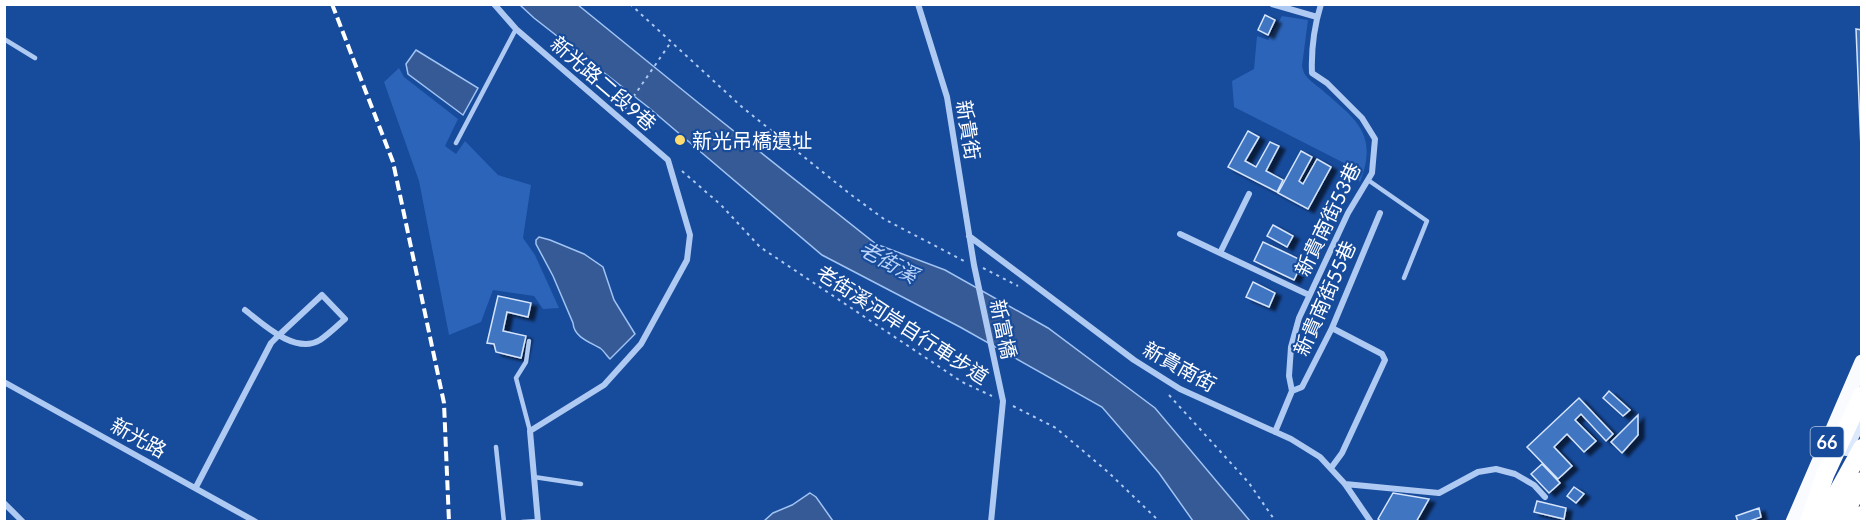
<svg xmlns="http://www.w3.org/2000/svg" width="1866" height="526" viewBox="0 0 1866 526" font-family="Lato,'Noto Sans TC',sans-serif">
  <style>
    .green { fill: #2b64b9 }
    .water { fill: #355a95; stroke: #a0c3f4; stroke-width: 1.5 }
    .building { fill: #4074c2; stroke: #d5e5fc; stroke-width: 1.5; filter: url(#shadow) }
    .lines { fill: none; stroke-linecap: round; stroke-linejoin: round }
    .path { stroke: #aec9f2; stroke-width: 2; stroke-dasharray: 3 4.5; stroke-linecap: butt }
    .lane { stroke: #aec9f2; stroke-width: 4.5 }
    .street { stroke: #aec9f2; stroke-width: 6 }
    .secondary { stroke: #dce9fc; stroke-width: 12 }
    .primary { stroke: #f9fbff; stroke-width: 15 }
    .highway { stroke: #fff; stroke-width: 18 }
    .rail { stroke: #fff; stroke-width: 4; stroke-dasharray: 10 4.5; stroke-linecap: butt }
    .highway-bridge { stroke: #fff; stroke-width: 18 }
    .poi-dot { fill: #ffdc6f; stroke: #174b9c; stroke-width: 2 }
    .labels { text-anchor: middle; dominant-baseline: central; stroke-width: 4.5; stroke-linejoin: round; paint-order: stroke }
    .shield { fill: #174b9c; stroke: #b9c9e1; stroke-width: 1.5 }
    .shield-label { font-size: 18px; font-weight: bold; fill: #fff }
    .street-label { font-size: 20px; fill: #fff; stroke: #174b9c }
    .poi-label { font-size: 20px; fill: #fff; stroke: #174b9c; text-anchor: start }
    .water-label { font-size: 21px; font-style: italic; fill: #bad4f9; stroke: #174b9c }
  </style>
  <defs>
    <filter id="shadow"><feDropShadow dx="6" dy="3.5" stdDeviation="1.5" flood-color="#0009"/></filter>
  </defs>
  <rect width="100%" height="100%" fill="#174b9c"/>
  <path class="green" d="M1282,16l26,4 -6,46 2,7c4,7 11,11 17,16 34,30 58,44 39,93l-17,-15 1,-4 -110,-56 -2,-26 22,-12 3,-33 11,4z
    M399,68l5,9 54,42 -13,27 11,8 9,-13 33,34 33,10 -8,53 12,17 24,53 -16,1 -9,-13 -41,-6 -12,32 -32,13 -30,-154 -35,-99z"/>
  <path class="water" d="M520,5h58l123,100 175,139 69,26 103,58 107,80 95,113h-57l-34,-48 -57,-66 -142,-80 -138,-72 -174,-148 -114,-89z
    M416,50l62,38 -15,27 -55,-41 -2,-10z
    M539,237l11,3 34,14 19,13 11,33 21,34 -25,25c-3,-3 -6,-8 -10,-11 -11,-6 -26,-11 -27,-25l-20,-47 -17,-32v-4z
    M810,493l6,4 17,24h-69l9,-8 19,-8z"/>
  <path class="building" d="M1265,15l10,5 -7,15 -10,-5z
    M1856,29l6,1v118h-1z
    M1248,131l11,6 -14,24 11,6 14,-25 9,4 -13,25 17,9 -6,12 -49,-25z
    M1301,151l11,6 -13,24 4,3 14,-25 14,8 -23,42 -30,-16z
    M1273,225l20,11 -6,11 -20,-11z
    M1263,242l40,19 -9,19 -40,-19z
    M1253,282l22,11 -6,14 -23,-10z
    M498,296l33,7 -3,14 -21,-5 -4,19 23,5 -5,22 -25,-6 -2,-8 -7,-1z
    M1609,391l21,19 -7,6 -20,-18z
    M1579,398l34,36 -7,7 -25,-27 -6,6 21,21 -12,11 -17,-18 -13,13 18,19 -14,13 -31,-32z
    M1638,415v20l-16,18 -11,-11z
    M1542,464l18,19 -11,10 -18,-19z
    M1574,487l10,7 -8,9 -9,-7z
    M1393,493l36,6 -13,23h-34l-4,-3z
    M1537,501l29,7 -2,11 -30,-7z
    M1759,508l2,9 -14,5h-9l-2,-6z"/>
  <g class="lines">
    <path class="path" d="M630,4l112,103 108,87 34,25 80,42
      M625,109l46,-67
      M682,171l39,34 39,42 202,135 30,14
      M983,268l35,18
      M1169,395l80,88 27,39
      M1013,406l43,22 52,44 52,50"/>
    <path class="lane" d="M4,39l31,19
      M456,143l60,-114
      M1368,180l59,41 -23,57
      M529,341l-3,21 -10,16 14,53
      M496,447l8,75
      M534,477l47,7
      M522,522l16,-1"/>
    <path class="street" d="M494,4l22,25 152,131 22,75 -3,25 -46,84 -37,41 -74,46 8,91
      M918,4l29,93 27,168 29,136 -12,121
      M1272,4l45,13
      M1249,194l-29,59 89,42
      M1180,234l40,19
      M969,236l165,124 46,29 111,50 29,18 25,27 26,38
      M4,382l252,140
      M1292,391l10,-4 30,-59 48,-115
      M1275,432l17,-41 -3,-15 2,-29 8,-29 49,-105 24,-40 3,-34 -13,-21 -35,-35 -15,-10c-1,-24 2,-46 9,-69
      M1331,468l11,-15 43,-93 -3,-6 -50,-26
      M1345,484l94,9 39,-21 18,-3 19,5 19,11 11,12
      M196,487l75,-144 7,-7 44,-41 23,24c-8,7 -16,15 -25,21 -25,15 -57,-16 -75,-30
      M4,503l19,19"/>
    <path class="secondary" d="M1846,450l16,-31"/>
    <path class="primary" d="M1793,522l69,-160"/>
    <path class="highway" d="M1821,522l41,-74
      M1840,522l22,-41
      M1857,522l5,-7"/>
    <path class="rail" d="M332,4l61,158 51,241 5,119"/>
    <path class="highway-bridge" d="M1809,522l16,-47 37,-80"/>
  </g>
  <circle class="poi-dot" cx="680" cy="140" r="6"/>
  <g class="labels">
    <rect class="shield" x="1810.5" y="427" width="33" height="30" rx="4.5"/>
    <g class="shield-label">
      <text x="1827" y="442">66</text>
    </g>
    <g class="street-label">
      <text transform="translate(604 83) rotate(41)">新光路二段9巷</text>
      <text transform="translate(969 130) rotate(81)">新貴街</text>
      <text transform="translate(1327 219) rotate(-64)">新貴南街53巷</text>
      <text transform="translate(1324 298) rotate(-66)">新貴南街55巷</text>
      <text transform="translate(903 324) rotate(33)">老街溪河岸自行車步道</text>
      <text transform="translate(1004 329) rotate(78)">新富橋</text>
      <text transform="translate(1180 366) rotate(29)">新貴南街</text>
      <text transform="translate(139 437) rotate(29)">新光路</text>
    </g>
    <g class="poi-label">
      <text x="692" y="140">新光吊橋遺址</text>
    </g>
    <g class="water-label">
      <text transform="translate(889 261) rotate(29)">老街溪</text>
    </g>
  </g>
  <rect width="1866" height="526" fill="none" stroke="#ffffff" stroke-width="12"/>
</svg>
